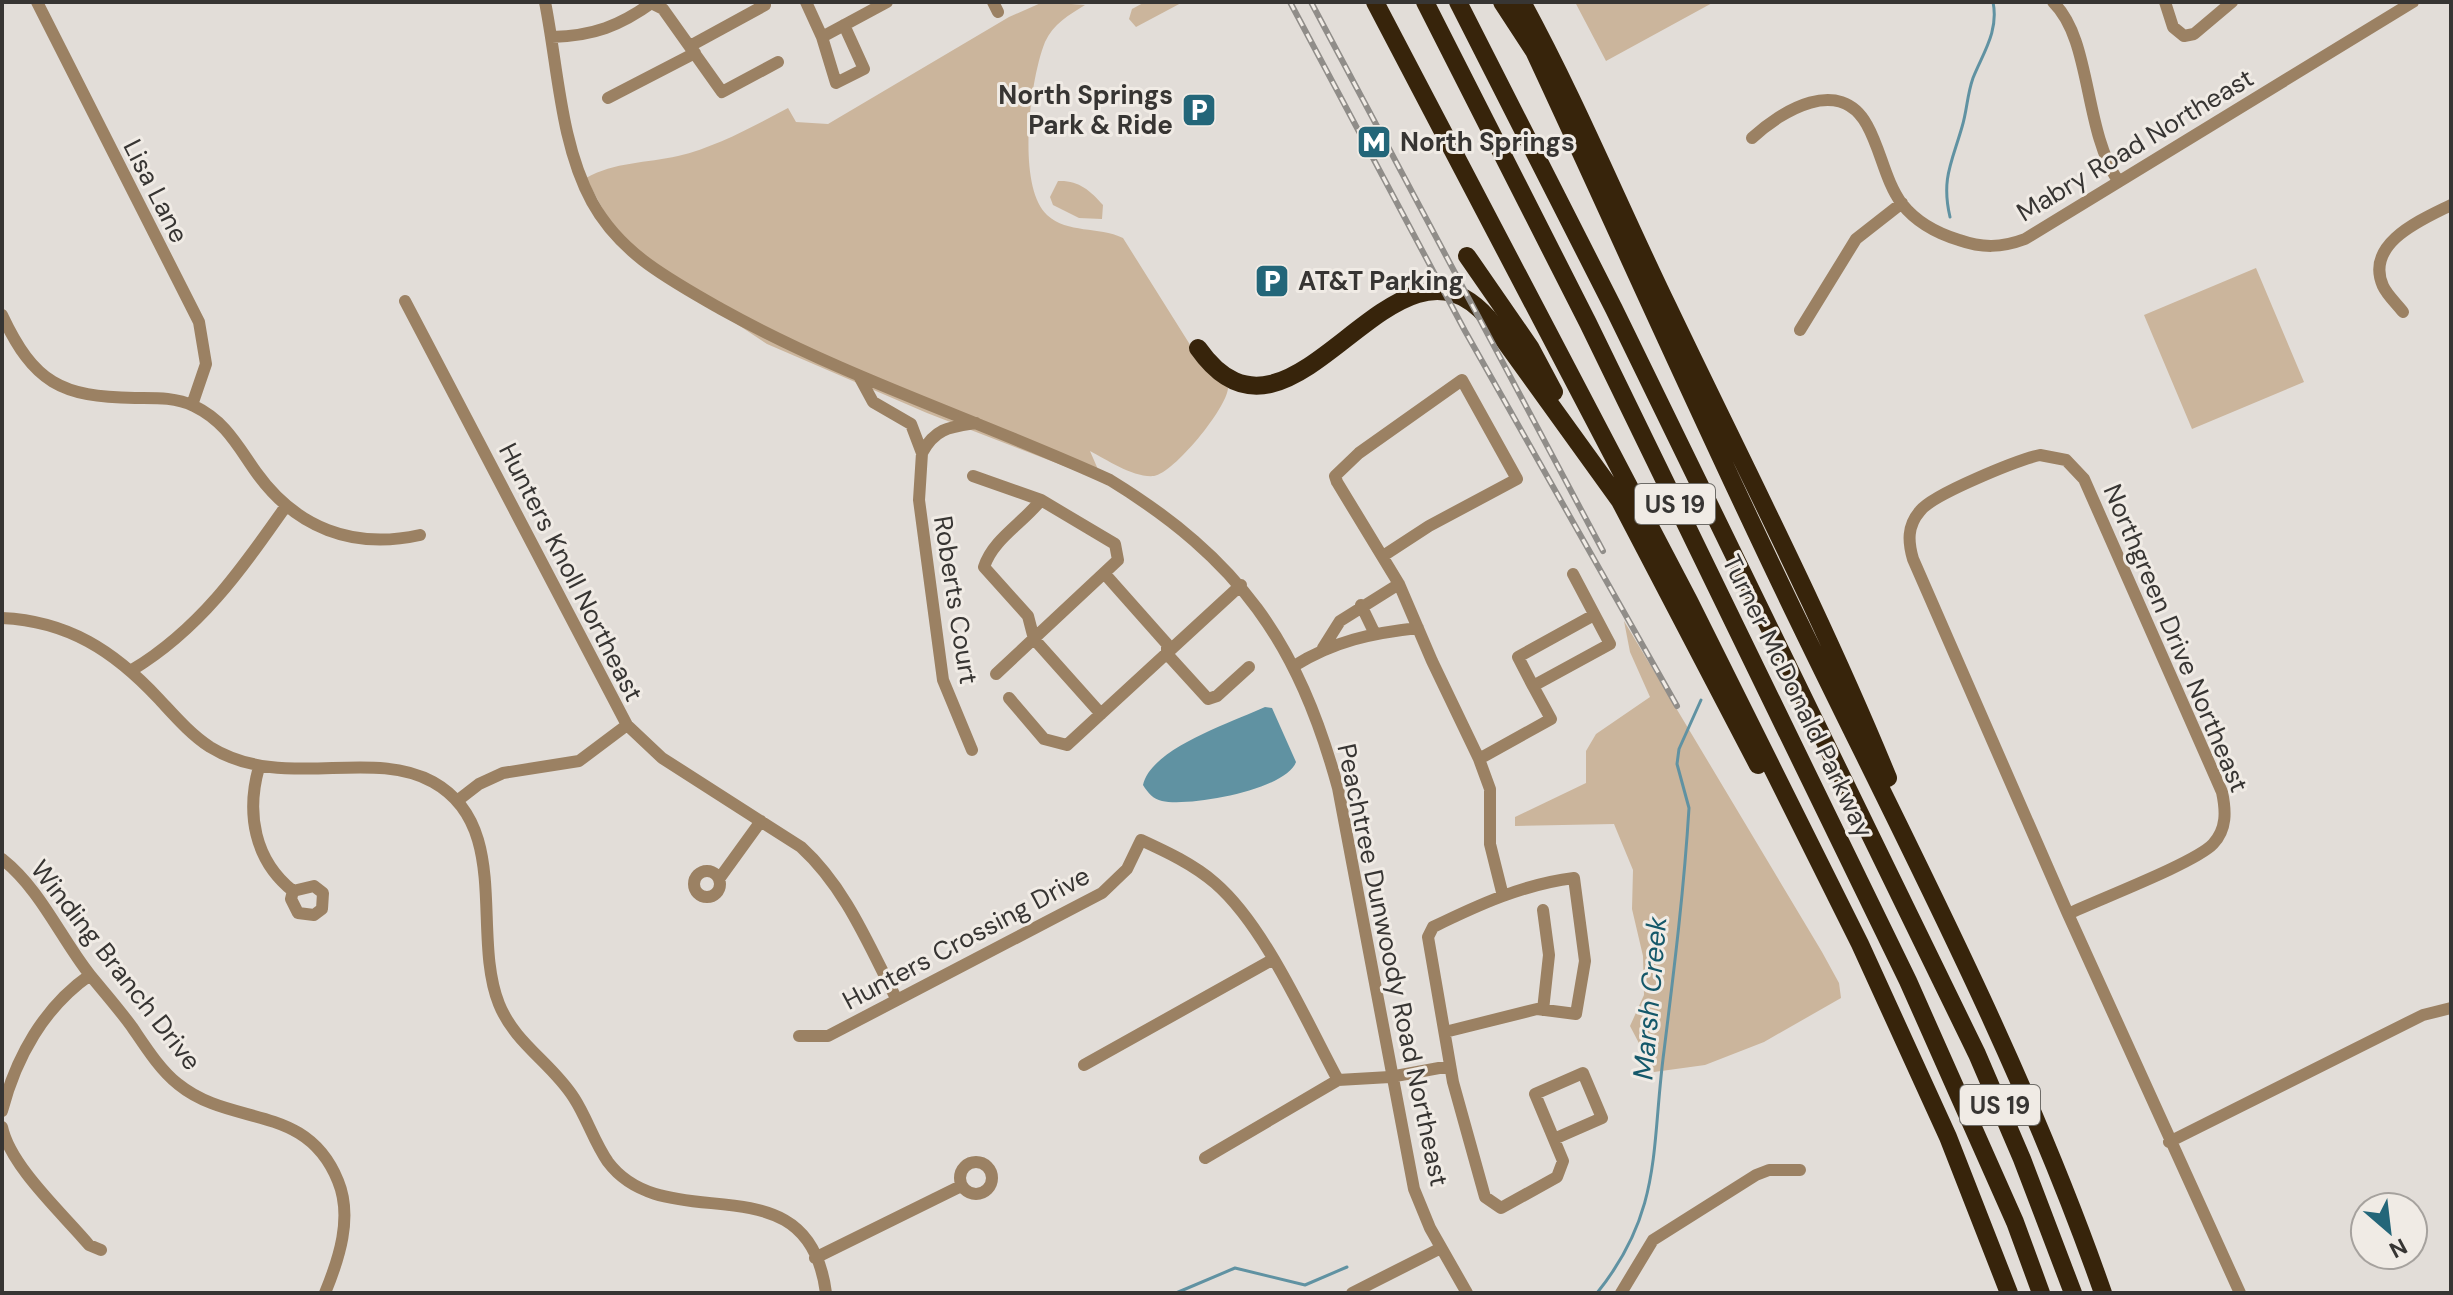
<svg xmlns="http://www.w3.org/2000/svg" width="2453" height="1295" viewBox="0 0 2453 1295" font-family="'DM Sans',sans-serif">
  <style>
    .green { fill: #cbb59c }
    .water { fill: #6092a2 }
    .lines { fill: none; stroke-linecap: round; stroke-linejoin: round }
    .stream { stroke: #6092a2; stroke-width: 3 }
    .minor { stroke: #9b8163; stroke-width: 12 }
    .highway { stroke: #37240b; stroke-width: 18 }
    .rail-casing { stroke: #908d89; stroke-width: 6 }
    .rail { stroke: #f0ebe5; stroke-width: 3; stroke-dasharray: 9; stroke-linecap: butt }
    .labels { text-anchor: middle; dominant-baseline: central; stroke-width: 6; stroke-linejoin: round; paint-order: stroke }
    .shield { fill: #f0ebe5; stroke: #6e6c68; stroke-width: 2 }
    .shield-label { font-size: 24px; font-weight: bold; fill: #373533 }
    .poi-label { font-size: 26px; font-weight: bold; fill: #373533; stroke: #f0ebe5; text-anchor: start }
    .street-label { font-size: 26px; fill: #373533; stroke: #f0ebe5 }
    .water-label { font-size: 28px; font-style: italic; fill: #14586a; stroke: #f0ebe5 }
  </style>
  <rect width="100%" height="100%" fill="#e2ddd8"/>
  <path class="green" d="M1043,2l42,3c-16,10 -32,19 -40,37 -15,37 -29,144 2,173 21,19 51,11 76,23l76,121 29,29c-1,20 -54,85 -74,88 -20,2 -47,-16 -64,-25l13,30 -176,-68 -160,-69 -142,-94 -39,-72c28,-16 61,-15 92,-22 38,-9 76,-30 110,-48l8,14 32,2 181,-107z
    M1145,2h38l-47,25 -7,-8 3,-10z
    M1575,2h139l-108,59z
    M1058,181c20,-1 32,9 45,24l-1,14 -23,-1 -26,-13 -3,-8z
    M2256,268l48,114 -112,47 -48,-114z
    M1624,621l198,331 17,31 2,15 -77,44 -59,23 -51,7 -24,-46 14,-31 -1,-39 -11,-47 1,-39 -19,-46 -99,2v-9l71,-34v-32l10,-17 54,-37 -20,-45z"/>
  <path class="water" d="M1265,707l7,1 24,54c-10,28 -107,45 -134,39 -9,-2 -14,-8 -19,-16 8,-37 90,-63 122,-78z"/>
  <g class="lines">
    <path class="stream" d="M1950,217c-9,-38 2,-55 12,-90 5,-16 5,-32 11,-49 10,-25 26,-47 20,-76
      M1176,1293l59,-25 70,17 42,-18
      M1597,1293c66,-82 54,-145 67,-242 10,-81 20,-161 25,-243l-12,-44 2,-15 22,-49"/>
    <path class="minor" d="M37,2l162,320 7,42 -14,41
      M545,2c13,65 15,141 47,200 29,53 79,78 129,107 124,69 260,112 389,171 129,79 188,162 228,308l76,401 16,39 37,65
      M649,2l14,7 59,83 56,-30
      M806,2l16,35 65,-35
      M993,2l5,10
      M2053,2c39,38 30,125 65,179
      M2165,2l8,25 11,9 10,-2 38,-32
      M552,37c41,-1 68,-11 101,-35
      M822,37l14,46 28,-14 -20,-44
      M690,46l75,-41
      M608,98l87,-45
      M1752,138c29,-27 88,-63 115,-13 14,25 18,56 35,79 15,19 34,29 57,36 23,8 42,8 66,-1l388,-237
      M405,301l222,424 35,33 139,89c45,41 68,99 96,153
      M2403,312c-6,-8 -16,-17 -20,-26 -19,-43 40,-67 68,-81
      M2,315c32,68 59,82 133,83 20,0 40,-1 59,8 31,15 43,39 62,66 40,56 97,78 164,63
      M1800,330l56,-91 46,-36
      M860,378l13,24 38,22 11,29c13,-25 28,-26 54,-30
      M922,453l-3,47 24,180 29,70
      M2040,455l26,5 18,19 138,313c4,19 5,37 -9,52 -18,19 -116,56 -145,70l-155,-355c-5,-17 -6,-33 7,-48 13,-17 98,-51 120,-56z
      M973,476l68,24 74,44 3,16 -122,114
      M1041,500c-18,23 -48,39 -57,67l44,49 6,23 67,75
      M1383,556l46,-30 88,-47 -55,-99 -103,73 -24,23 2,6 62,102 33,77 47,98 11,30v55l13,52
      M1104,573l63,71v10l41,45 9,-3 32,-29
      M1361,605l13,27
      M2,618c66,3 112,33 156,80 16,17 32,36 52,49 73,45 160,0 223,35 79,44 38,152 66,222 16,40 53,59 75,94 13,20 20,44 34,64 59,79 200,-7 218,131
      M1323,648l17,-27 59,-37
      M1294,666c40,-25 78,-33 124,-38
      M132,670c68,-41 109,-100 154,-164
      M1533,686l-15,-29 76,-42
      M1009,698l35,41 23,6 174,-160
      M1479,759l72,-40 -18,-33 77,-42 -37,-70
      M259,767c-13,46 -5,93 34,124l21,-5 9,7 -1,16 -8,6 -16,-2 -7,-14 2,-8
      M457,801l22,-17 24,-11 76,-12 48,-36
      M2,859c39,31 58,78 88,116 14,17 29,34 42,52 13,19 28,43 46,57 54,44 128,18 160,97 15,36 1,78 -13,112
      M694 884a13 13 0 1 1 26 0a13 13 0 1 1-26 0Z
      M719,879l42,-58
      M2068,914l172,379
      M1543,1010l6,-55 -6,-45
      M1445,1032l92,-23 39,5 9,-53 -11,-83c-50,6 -96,27 -141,49l-5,10 25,145 32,115 16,11 56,-31 6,-16 -28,-67 48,-21 19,45 -48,21
      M799,1036h29l274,-143 25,-24 14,-29c26,12 52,24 74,43 50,43 91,138 123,197
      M1084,1065l188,-105
      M2,1111c14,-54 42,-104 88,-136
      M2,1127c8,39 61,87 87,118l12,5
      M2169,1142l254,-127 28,-7
      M1205,1158l133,-78 52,-3 60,-11
      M960 1178a16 16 0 1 1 32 0a16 16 0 1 1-32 0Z
      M815,1258l146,-72
      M1352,1293l89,-45
      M1621,1293l32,-53 103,-65 13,-5h31"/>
    <path class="highway" d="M1375,2l314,599 171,343 88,193 61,156
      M1425,2l163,321 320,658 107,241 26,71
      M1458,2l156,307 363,745 45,105 51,134
      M1502,2l32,49c89,191 174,384 266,573 107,221 222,437 303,669
      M1522,2c54,99 97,204 146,305 75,157 154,310 220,471
      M1467,256l63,91 24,45
      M1198,348c94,134 194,-141 290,-30l132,183 138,264"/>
    <g class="rail-casing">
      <path id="rail" d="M1290,2l175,329 212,375
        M1311,2l292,549"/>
    </g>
    <use href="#rail" class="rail"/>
  </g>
  <defs>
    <g id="parking-square" transform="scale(1.8)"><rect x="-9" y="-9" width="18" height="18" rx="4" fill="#236679" stroke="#f0ebe5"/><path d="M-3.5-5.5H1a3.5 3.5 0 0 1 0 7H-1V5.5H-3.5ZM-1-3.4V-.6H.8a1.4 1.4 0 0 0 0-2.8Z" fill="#fff"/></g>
    <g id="metro-square" transform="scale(1.8)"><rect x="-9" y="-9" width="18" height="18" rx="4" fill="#236679" stroke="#f0ebe5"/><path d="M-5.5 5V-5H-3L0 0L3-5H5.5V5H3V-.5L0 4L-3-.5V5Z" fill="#fff"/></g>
  </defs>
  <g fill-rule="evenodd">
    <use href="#parking-square" x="1199" y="110"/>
    <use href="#metro-square" x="1374" y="142"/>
    <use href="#parking-square" x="1272" y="281"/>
  </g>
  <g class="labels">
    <g class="shield">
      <rect x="1635" y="484" width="80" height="40" rx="6"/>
      <rect x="1960" y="1085" width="80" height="40" rx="6"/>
    </g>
    <g class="shield-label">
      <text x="1675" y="504">US 19</text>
      <text x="2000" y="1105">US 19</text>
    </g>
    <g class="poi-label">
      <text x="1173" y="95" text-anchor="end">North Springs<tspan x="1173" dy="30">Park &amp; Ride</tspan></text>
      <text x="1400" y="142">North Springs</text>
      <text x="1298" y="281">AT&amp;T Parking</text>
    </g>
    <g class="street-label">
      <text transform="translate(2135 145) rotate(-31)">Mabry Road Northeast</text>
      <text transform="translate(156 191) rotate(63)">Lisa Lane</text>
      <text transform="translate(571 572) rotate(63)">Hunters Knoll Northeast</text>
      <text transform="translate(956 600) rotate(81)">Roberts Court</text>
      <text transform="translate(2176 638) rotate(67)">Northgreen Drive Northeast</text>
      <text transform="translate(1798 696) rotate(64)">Turner McDonald Parkway</text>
      <text transform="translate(966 938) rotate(-28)">Hunters Crossing Drive</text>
      <text transform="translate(116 965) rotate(52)">Winding Branch Drive</text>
      <text transform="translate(1393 965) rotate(78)">Peachtree Dunwoody Road Northeast</text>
    </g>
    <g class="water-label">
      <text transform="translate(1650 998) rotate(-85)">Marsh Creek</text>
    </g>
  </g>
  <rect width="2453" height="1295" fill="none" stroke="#373533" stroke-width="8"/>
  <g transform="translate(2389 1231) rotate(152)"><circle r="38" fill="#f0ebe5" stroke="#a6a29e" stroke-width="2"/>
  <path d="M0-6L14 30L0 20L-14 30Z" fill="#236679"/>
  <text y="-12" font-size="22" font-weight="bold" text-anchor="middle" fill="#373533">N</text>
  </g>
</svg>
